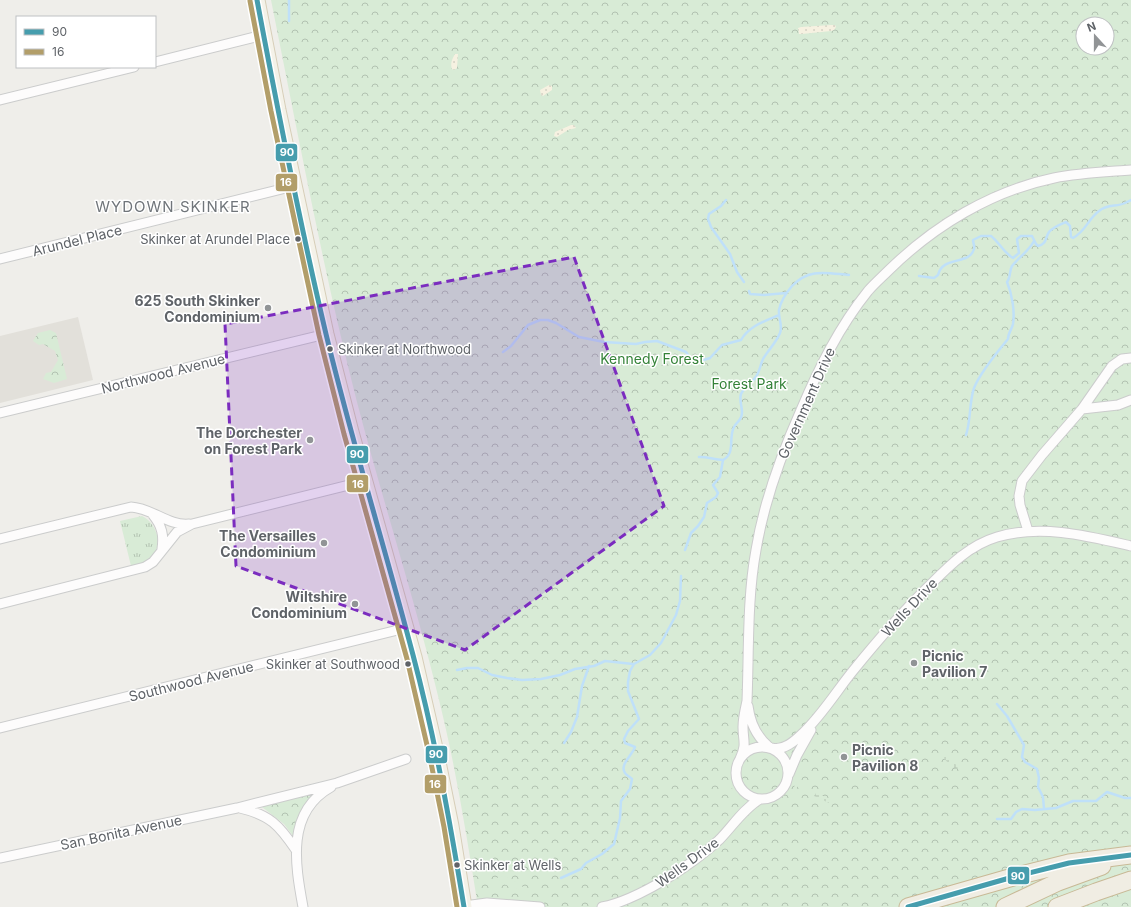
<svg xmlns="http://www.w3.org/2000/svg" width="1131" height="907" viewBox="0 0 1131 907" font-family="Inter,sans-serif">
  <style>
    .education { fill: #e2e0da }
    .grass { fill: url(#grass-tufts) }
    .forest { fill: url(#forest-crowns); fill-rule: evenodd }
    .wetland { fill: url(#wetland-marsh) }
    .sand { fill: url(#sand-dots) }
    .garden { fill: #d8ebd6 }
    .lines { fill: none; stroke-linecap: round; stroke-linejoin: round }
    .stream { stroke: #bfe0f9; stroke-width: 2.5 }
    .minor-casing { stroke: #cbcccc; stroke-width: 11 }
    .primary-casing { stroke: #d7ceb8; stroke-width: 17 }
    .motorway-casing { stroke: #c8b996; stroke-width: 19 }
    .minor { stroke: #fdfcfc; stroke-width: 9 }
    .primary { stroke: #f4f2e9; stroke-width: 15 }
    .motorway { stroke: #f0ede3; stroke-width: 17 }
    .bus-1-casing { stroke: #fff; stroke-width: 8 }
    .bus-2-casing { stroke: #fff; stroke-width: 8 }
    .bus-1 { stroke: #469dad; stroke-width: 5 }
    .bus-2 { stroke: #b29e69; stroke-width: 5 }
    .marked { fill: #7b2cbf; fill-opacity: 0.2; stroke: #7b2cbf; stroke-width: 3; stroke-dasharray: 8 5; stroke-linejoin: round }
    .bus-dot { fill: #5f6368; stroke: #fff; stroke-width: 1.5 }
    .poi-dot { fill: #919496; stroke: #fff; stroke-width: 1.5 }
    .labels { text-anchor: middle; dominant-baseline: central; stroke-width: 3; stroke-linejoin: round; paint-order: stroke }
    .bus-label { font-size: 13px; fill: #5f6368; stroke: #fff; text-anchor: end }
    .street-label { font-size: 14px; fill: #5f6368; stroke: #fff }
    .poi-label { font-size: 14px; font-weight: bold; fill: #5f6368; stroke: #fff; text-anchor: end }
    .park-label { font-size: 14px; fill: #348238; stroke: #fff }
    .neighbourhood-label { font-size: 15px; letter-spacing: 1px; fill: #70757a; stroke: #fff }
    .line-badge { stroke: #fff; stroke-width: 1.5 }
    .badge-label { font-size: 11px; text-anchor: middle; font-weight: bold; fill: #fff }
  </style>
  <defs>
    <pattern id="grass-tufts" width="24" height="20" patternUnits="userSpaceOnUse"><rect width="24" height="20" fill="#d8ebd6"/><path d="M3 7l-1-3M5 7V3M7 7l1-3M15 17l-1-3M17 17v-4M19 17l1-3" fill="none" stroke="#b2c2b1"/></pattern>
    <pattern id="forest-crowns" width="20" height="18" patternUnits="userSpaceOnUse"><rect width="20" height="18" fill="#d8ebd6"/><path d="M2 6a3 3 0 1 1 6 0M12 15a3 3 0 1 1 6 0" fill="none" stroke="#b2c2b1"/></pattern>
    <pattern id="wetland-marsh" width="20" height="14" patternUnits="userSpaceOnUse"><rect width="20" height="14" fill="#d8ebd6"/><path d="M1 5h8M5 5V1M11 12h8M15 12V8" fill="none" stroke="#b2c2b1"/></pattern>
    <pattern id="sand-dots" width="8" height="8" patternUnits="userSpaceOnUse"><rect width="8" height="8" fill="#f6f1e1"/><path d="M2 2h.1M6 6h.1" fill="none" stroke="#d5d1c4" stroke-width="1.8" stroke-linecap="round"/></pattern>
  </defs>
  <rect width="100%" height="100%" fill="#efeeea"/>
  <path class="education" d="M78,317l15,63 -93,23v-67z"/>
  <path class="grass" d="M142,516c17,8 23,35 4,46 -4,2 -10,3 -15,4l-11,-45z"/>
  <path class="forest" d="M271,0h860v907h-653c-11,-69 -22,-139 -39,-207 -24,-100 -56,-198 -82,-298 -34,-132 -59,-268 -86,-402zM1083,24h24v24h-24z
    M50,330l6,3 11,46 -13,4 -11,-4 3,-6 5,-1 7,-12 -3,-9 -12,-7 -4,1 -6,-4 5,-8z
    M313,793l1,2 -21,41 -9,-12 -22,-17 1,-1z"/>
  <path class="wetland" d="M945,756c5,2 12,8 13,13 -4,0 -13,-8 -14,-12z
    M816,793l14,6 2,3 -3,1 -15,-7z"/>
  <path class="sand" d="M831,25h4l1,2 -2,3 -3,1 -29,3h-3l-1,-6 3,-1z
    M455,54h3l-1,14 -3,2 -2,-1c-2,-5 0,-10 3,-15z
    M549,85l3,1v4l-9,6 -2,-1 -1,-5z
    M571,125h3l2,3 -8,2 -11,7 -3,-1 1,-4z"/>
  <path class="garden" d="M757,726c12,9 19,11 34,13 -19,11 -24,2 -34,-13z
    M748,729l9,13 -8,4 -1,-1z
    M798,763c7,9 2,26 -8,32 5,-8 8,-16 4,-25z
    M733,778l6,12 10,9 -3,4 -13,-11 -2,-9z
    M506,876l17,11 8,6 -25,-8 -10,-7z"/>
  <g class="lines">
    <path class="stream" d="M289,21v-21
      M726,200l-5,6 -12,8 -1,5 3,8 19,27 7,18 7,10
      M919,276l15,2 4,-3c5,-20 31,-9 36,-26 1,-3 -1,-6 -1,-9l8,-4h10c8,6 12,16 22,22l6,-5 -2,-14 4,-3h11l4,8 2,2c9,-2 7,-8 11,-14 4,-5 12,-8 17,-10l4,4 1,11 2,1c13,-7 15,-19 26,-27 8,-7 18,-4 26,-8 2,-1 4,-2 6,-3
      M749,291l1,3 14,1 22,-2
      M503,352l8,-6 17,-21 12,-5h8l8,3 23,14 25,5 32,2 9,-2 12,-1 29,11 7,10h4l13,-4 12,-13 19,-5c8,-14 24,-19 38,-25
      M966,435c5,-15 3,-32 8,-47 6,-15 24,-37 34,-49 0,-6 4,-10 5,-15 2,-13 -1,-30 -6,-42 4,-5 2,-11 5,-16 7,-9 17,-15 22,-25
      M699,457c6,-1 16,3 24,3
      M685,550l6,-17 7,-7 6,-9 3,-14 9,-6 2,-4 -5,-8 7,-8 3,-17c13,-7 5,-22 11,-33 3,-6 8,-6 8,-15 0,-6 -3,-12 -1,-18 3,-7 10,-10 14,-16 5,-6 5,-13 8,-19 5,-9 13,-16 17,-26 3,-7 -2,-16 -1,-23 2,-10 7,-17 13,-24 17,-18 34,-13 57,-11
      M457,670l10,-2h11l14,7 15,3 15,2 19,-1 19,-4 15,-6 19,-3 11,-5 28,3
      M997,704l10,12 17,29 -2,12 3,5 12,7 2,9 -1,9 5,10 1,12
      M564,743l7,-11 6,-15 5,-31 7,-20
      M997,819h14l5,-7 6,-3 13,1 21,-2 17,-7h23l11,-9 18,6h6
      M561,878l20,-9 5,-6 16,-9 12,-10 6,-26 1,-17 9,-12 2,-10c-2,-2 -6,-4 -7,-6 -6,-8 8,-19 10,-26l-10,-4 -1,-4 4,-8 11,-12 -11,-28v-9l2,-11 4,-7 16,-9 11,-12 15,-28 4,-14 1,-25"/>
    <g class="minor-casing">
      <path id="minor" d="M155,62l108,-27
        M0,100l134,-33
        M0,259l294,-73
        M1131,358l-9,1 -10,7 -30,43 36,-4 13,-5
        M0,413l326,-79
        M153,515c9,11 11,20 9,34
        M1028,531l-8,-26 -1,-9 3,-15 20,-26 40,-46
        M0,539l131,-32c21,1 37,19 58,17
        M0,604l145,-37 8,-5 24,-30 15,-8 173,-43
        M748,706c2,16 9,31 21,41
        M0,728l406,-100
        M736 773a26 26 0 1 1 52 0a26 26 0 1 1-52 0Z
        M772,748c12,3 23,-7 31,-15 19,-18 33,-41 49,-61 25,-31 51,-61 79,-88 19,-19 39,-39 66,-47 44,-13 91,-1 134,9
        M740,759c7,-15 3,-18 3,-32 0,-9 2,-17 4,-26 2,-50 0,-102 9,-151 8,-49 25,-95 45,-140 18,-42 38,-83 67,-119 6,-7 14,-14 21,-21 45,-44 102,-79 165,-92 25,-5 51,-6 77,-8
        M789,774l8,-19 14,-25
        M240,808c30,7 39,17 56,42
        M0,858l237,-50 100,-25 69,-24
        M464,906l23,-3 53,4
        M303,907c-8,-43 -17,-95 28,-120
        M602,907c36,-7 90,-42 117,-67 13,-13 24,-31 41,-41"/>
    </g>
    <g class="primary-casing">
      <path id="primary" d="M257,0l21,110 48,224 25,98 63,225 23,100 14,69 13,81"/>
    </g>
    <g class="motorway-casing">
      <path id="motorway" d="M908,907l105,-30 56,-14 62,-8
        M1005,907l53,-25 44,-16
        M1057,907l39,-15 35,-12"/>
    </g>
    <use href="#minor" class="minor"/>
    <use href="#primary" class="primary"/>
    <use href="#motorway" class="motorway"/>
    <g class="bus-1-casing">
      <path id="bus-1" d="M257,0c21,112 43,224 69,334 26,108 59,214 87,321 22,83 37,167 51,252
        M908,907l105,-30 56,-14 62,-8"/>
    </g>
    <g class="bus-2-casing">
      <path id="bus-2" d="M250,1l21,110 48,224 25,99 63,225 23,99 14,69 13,80"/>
    </g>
    <use href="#bus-1" class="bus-1"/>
    <use href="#bus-2" class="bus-2"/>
  </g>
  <path class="marked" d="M574,257l90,249 -199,144 -229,-84 -11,-242z"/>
  <g class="bus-dot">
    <circle cx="298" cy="239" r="3.5"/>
    <circle cx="330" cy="349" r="3.5"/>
    <circle cx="408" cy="664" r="3.5"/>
    <circle cx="457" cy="865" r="3.5"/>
  </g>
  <g class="poi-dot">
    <circle cx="268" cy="308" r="4"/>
    <circle cx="310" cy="440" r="4"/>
    <circle cx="324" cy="543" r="4"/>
    <circle cx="355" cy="604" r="4"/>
    <circle cx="914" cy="663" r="4"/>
    <circle cx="844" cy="757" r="4"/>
  </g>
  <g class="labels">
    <g class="bus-label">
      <text x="290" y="239">Skinker at Arundel Place</text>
      <text x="338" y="349" text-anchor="start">Skinker at Northwood</text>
      <text x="400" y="664">Skinker at Southwood</text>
      <text x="464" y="865" text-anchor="start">Skinker at Wells</text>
    </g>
    <g class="street-label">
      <text transform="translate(77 240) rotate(-14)">Arundel Place</text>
      <text transform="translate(163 373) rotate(-14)">Northwood Avenue</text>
      <text transform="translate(806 403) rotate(-66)">Government Drive</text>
      <text transform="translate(909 607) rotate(-47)">Wells Drive</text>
      <text transform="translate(191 681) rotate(-14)">Southwood Avenue</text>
      <text transform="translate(121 832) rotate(-12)">San Bonita Avenue</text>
      <text transform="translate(687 862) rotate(-36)">Wells Drive</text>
    </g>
    <g class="poi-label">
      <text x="260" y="300">625 South Skinker<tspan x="260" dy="16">Condominium</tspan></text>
      <text x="302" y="432">The Dorchester<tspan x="302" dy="16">on Forest Park</tspan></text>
      <text x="316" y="535">The Versailles<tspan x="316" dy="16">Condominium</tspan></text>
      <text x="347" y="596">Wiltshire<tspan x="347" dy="16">Condominium</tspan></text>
      <text x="922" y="655" text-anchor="start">Picnic<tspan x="922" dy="16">Pavilion 7</tspan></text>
      <text x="852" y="749" text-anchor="start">Picnic<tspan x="852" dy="16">Pavilion 8</tspan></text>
    </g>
    <g class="park-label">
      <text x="652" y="358">Kennedy Forest</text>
      <text x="749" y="383">Forest Park</text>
    </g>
    <g class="neighbourhood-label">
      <text x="173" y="206">WYDOWN SKINKER</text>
    </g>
  </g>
  <g class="line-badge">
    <rect x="275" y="143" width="23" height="19" rx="4" fill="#469dad"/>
    <rect x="275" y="173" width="23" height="19" rx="4" fill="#b29e69"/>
    <rect x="346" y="445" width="23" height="19" rx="4" fill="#469dad"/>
    <rect x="346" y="474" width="23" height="19" rx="4" fill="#b29e69"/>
    <rect x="425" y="745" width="23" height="19" rx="4" fill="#469dad"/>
    <rect x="424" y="774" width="23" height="20" rx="4" fill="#b29e69"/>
    <rect x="1007" y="866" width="23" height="19" rx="4" fill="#469dad"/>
  </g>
  <g class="badge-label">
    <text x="287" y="156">90</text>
    <text x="286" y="186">16</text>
    <text x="357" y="458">90</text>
    <text x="358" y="488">16</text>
    <text x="436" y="758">90</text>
    <text x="435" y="788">16</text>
    <text x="1018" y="880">90</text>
  </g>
  <rect x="16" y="16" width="140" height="52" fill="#ffffff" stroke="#bfc1c3"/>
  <rect x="24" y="29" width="20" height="6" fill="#469dad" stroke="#bfc1c3"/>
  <text x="52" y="36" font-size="12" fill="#5f6368">90</text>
  <rect x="24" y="49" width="20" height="6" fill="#b29e69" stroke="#bfc1c3"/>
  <text x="52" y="56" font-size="12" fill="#5f6368">16</text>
  <g transform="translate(1095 36) rotate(339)"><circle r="19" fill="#ffffff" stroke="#bfc1c3"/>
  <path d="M0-3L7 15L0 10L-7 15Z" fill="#919496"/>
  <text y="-6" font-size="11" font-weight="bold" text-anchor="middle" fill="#5f6368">N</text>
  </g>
</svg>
